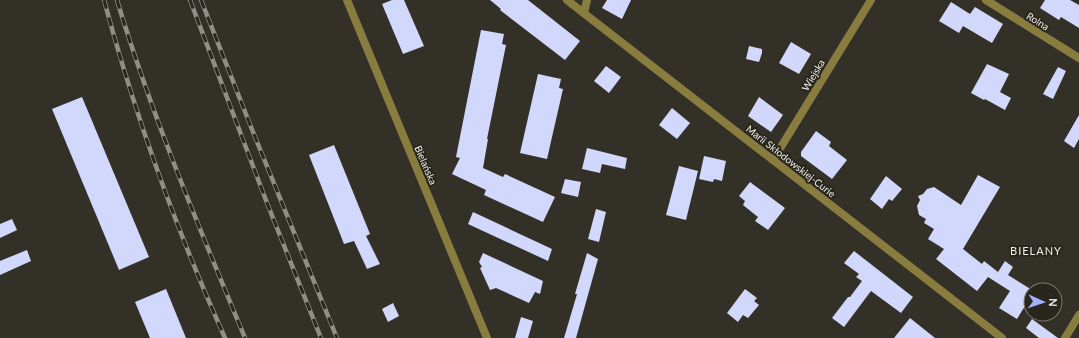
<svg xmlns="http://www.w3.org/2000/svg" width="1079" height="338" viewBox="0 0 1079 338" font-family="Lato,sans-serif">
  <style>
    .building { fill: #d2d8fb }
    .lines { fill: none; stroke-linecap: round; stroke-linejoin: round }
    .minor { stroke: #897c3f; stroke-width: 8 }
    .tertiary { stroke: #897c3f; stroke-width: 8 }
    .rail-casing { stroke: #908e86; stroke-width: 4.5 }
    .rail { stroke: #29271d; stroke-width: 3; stroke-dasharray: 9; stroke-linecap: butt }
    .labels { text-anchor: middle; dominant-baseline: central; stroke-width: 4; stroke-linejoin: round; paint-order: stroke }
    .street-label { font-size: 10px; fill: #f1efe9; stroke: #29271d }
    .neighbourhood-label { font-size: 11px; letter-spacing: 1px; fill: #f1efe9; stroke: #29271d }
  </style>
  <rect width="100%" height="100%" fill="#333127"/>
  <path class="building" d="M392,0h12l20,46 -21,8 -21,-50z
    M490,0h38l52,41 -15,19 -65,-50 1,-1z
    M607,0h24l-9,19 -20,-11z
    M1045,0h25l9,5v23l-18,-11 -2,3 -19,-12z
    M951,2l19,12 5,-7 28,17 -11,19 -29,-17 -4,7 -20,-12z
    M481,30l23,4 -2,10 4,1 -19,94h1l-5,29 20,9 2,-3 50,23 -12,25 -59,-27 2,-5 -34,-16 8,-16 -4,-1z
    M791,42l20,12 -12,20 -20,-11z
    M749,46l13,3v4l-3,9 -13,-3z
    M987,64l22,10 -9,18 11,6 -6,12 -20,-11 -1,1 -13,-7z
    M606,66l15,11 -12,16 -15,-12z
    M1058,67l8,4 -13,28 -10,-5z
    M538,74l23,5 -2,9 4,1 -16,70 -27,-6z
    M82,97l67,160 -30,13 -67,-161z
    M759,97l24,18 -12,17 -23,-16z
    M672,108l18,15 -13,16 -18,-14z
    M1079,115v24l-5,9 -10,-7z
    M816,131l15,11 -2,4 18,14 -15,19 -31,-23v-4z
    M334,145l36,89 -4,2 14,28 -13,5 -13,-28 -10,3 -35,-89z
    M587,148l40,10 -2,11 -23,-5 -2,9 -18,-4z
    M704,156l22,5 -4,20 -8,-2 -1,3 -14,-3z
    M679,166l19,5 -12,49 -20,-5z
    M978,175l22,12 -37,62 19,15 2,-3 14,11 7,-11 8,6 -5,8 24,15h-1v6l-14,23 -18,-11 11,-17 -22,-14 -11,14 -41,-32 8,-10 -16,-10 6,-10 -10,-6 2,-4 -7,-4 -2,-9 3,-6 -2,-4 5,-2 4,-5 7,-2 27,18z
    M886,176l16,13 -10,12 -3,-2 -7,10 -12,-10z
    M565,179l16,3 -3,15 -17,-4z
    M750,182l35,26 -17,22 -13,-9 3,-4 -15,-12 2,-4 -6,-5z
    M596,209l10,3 -7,30 -11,-3z
    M473,212l79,37 -4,12 -80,-37z
    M12,219l5,11 -17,8v-14z
    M27,250l4,11 -31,14v-14z
    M854,251l59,46 -12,16 -30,-22 -27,36 -12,-9 16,-21h2l12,-16 -6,-4 3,-3 -15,-11z
    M483,253l60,28 -3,13 -5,-2 -6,11 -33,-15 -6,2 -10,-22 2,-1 -3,-5z
    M587,253l11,6 -22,79h-12l13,-44h-2z
    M166,289l20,49h-36l-15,-36z
    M745,289l12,9 -3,3 5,4 -11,13 -5,-3 -5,7 -11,-9z
    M393,303l6,13 -11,6 -6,-13z
    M521,317l12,4 -5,17h-13z
    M910,318l25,20h-41z
    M1032,319l26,19h-19l-13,-10z"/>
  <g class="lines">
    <path class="minor" d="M347,0l140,338
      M986,0l93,58
      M584,13l3,-13
      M773,160l98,-160
      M1065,338l14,-23"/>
    <path class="tertiary" d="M567,0l435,338"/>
    <g class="rail-casing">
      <path id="rail" d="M104,0c31,115 72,229 121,338
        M117,0c35,116 82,227 128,338
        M190,0l77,203 54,135
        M201,0l50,127 86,211"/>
    </g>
    <use href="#rail" class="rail"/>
  </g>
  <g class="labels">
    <g class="street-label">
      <text transform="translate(1038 21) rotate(32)">Rolna</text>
      <text transform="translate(813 75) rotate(-59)">Wiejska</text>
      <text transform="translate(791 161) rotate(38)">Marii Skłodowskiej-Curie</text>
      <text transform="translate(426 165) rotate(67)">Bielańska</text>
    </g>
    <g class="neighbourhood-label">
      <text x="1036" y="250">BIELANY</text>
    </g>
  </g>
  <g transform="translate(1043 302) rotate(93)"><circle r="19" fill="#29271d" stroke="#79776f"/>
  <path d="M0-3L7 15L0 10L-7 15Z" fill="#a6b1fc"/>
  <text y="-6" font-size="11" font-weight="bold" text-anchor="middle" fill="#f1efe9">N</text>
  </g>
</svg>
